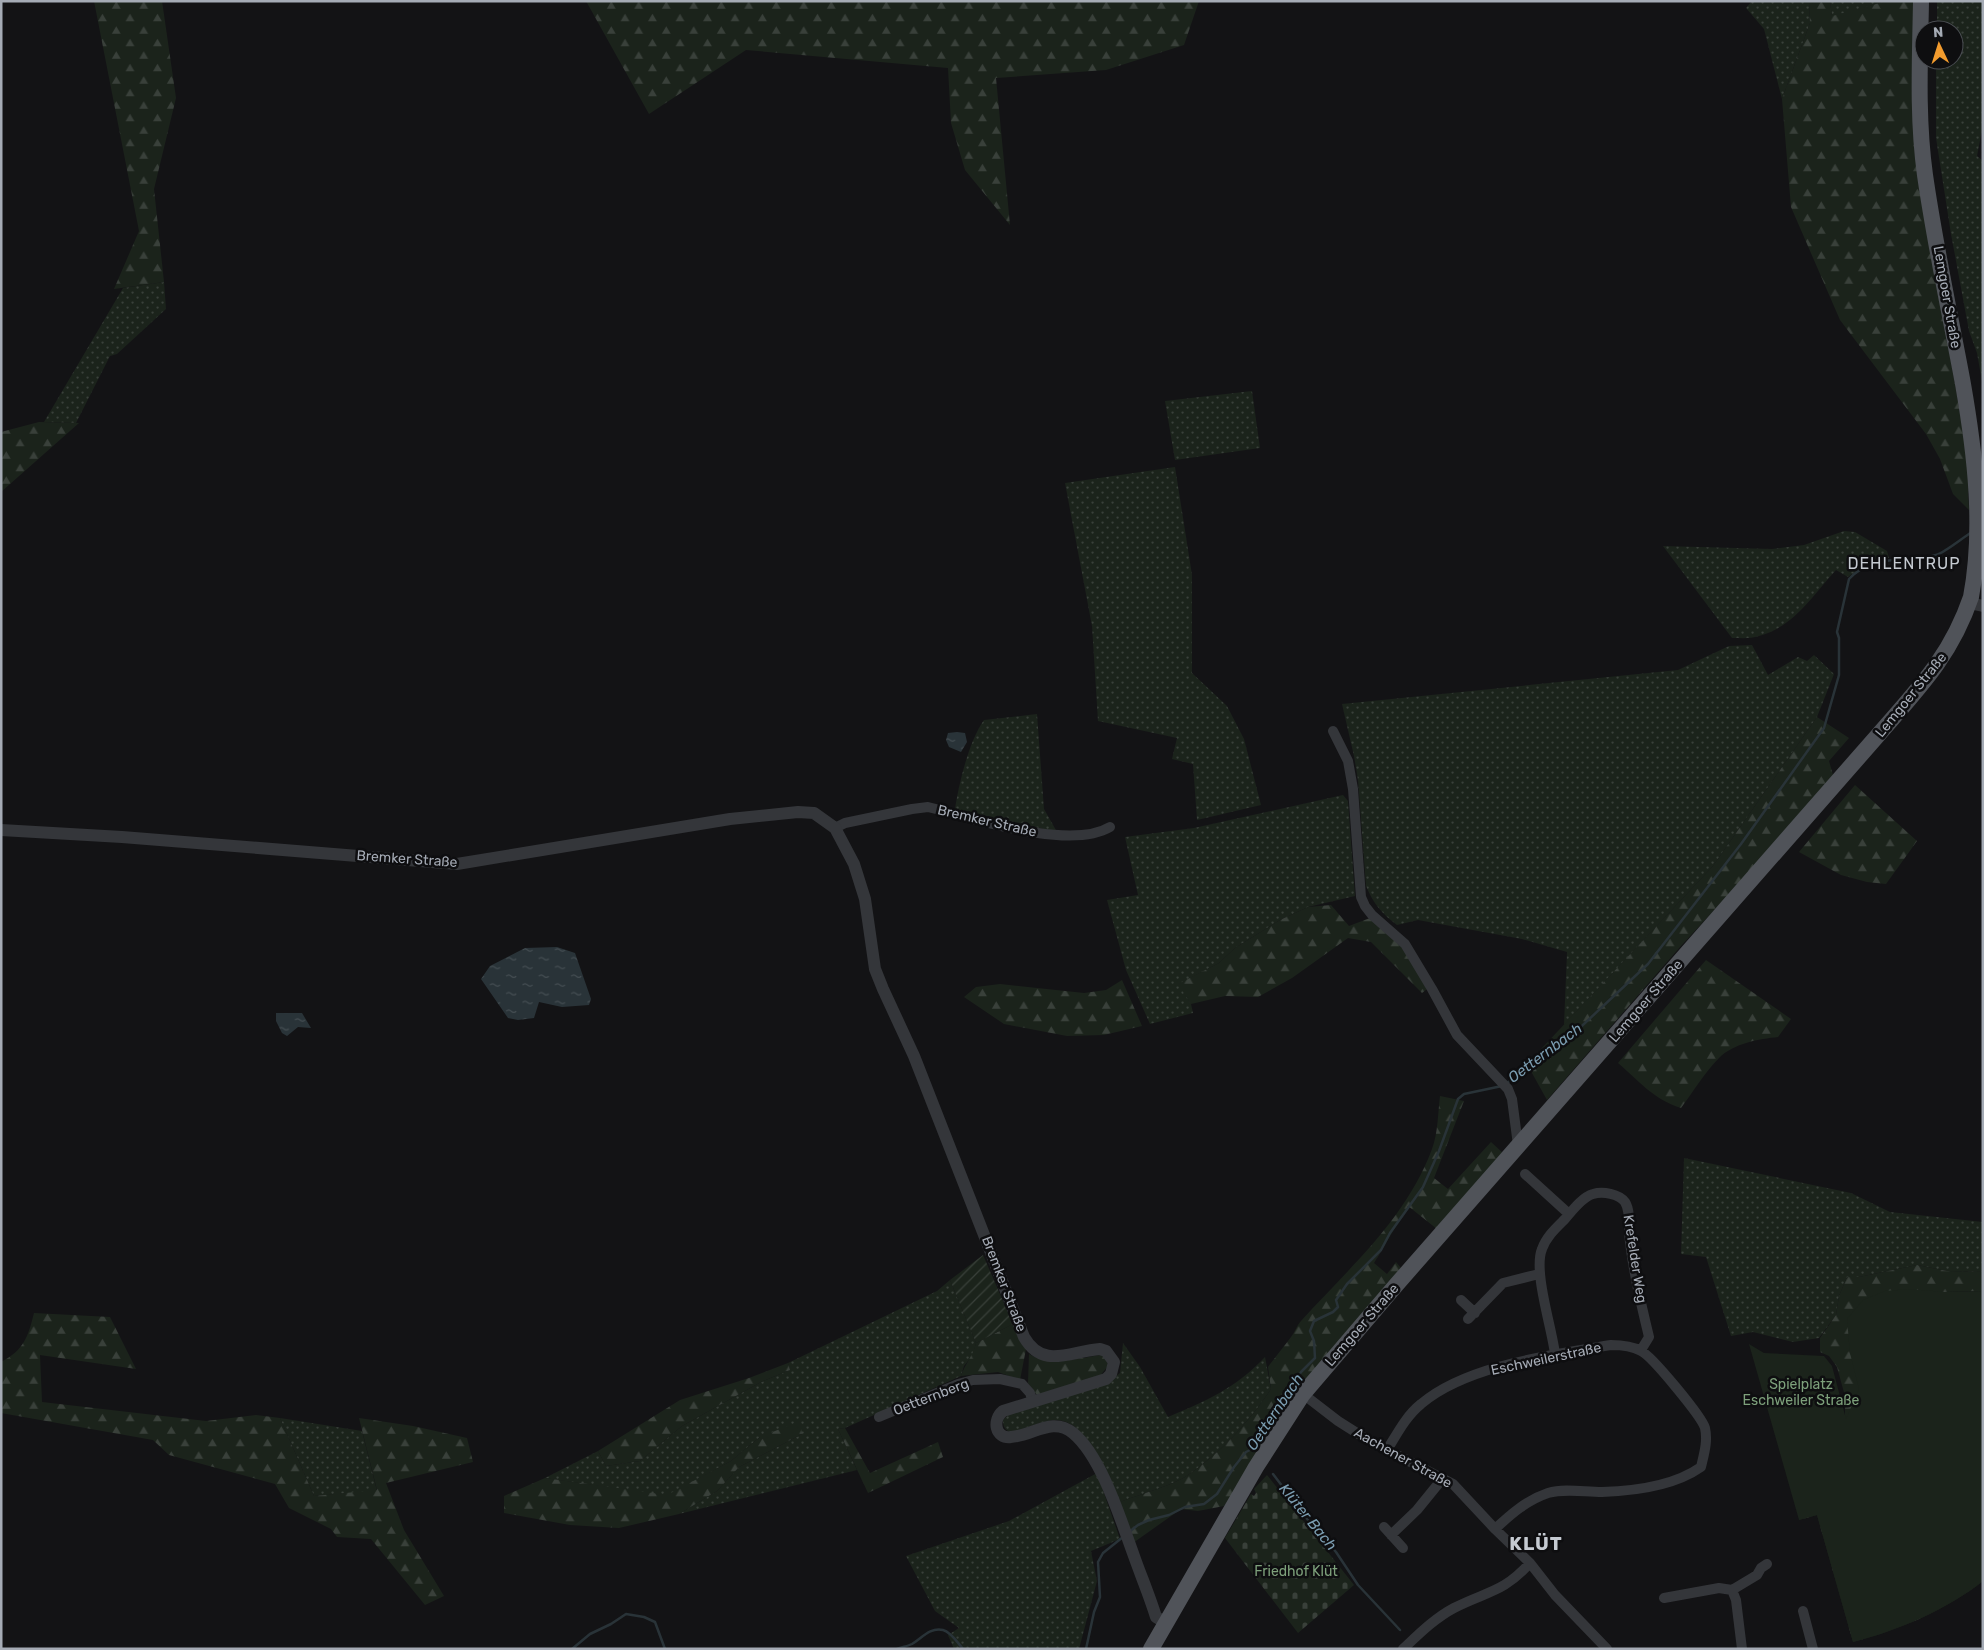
<svg xmlns="http://www.w3.org/2000/svg" width="1984" height="1650" viewBox="0 0 1984 1650" font-family="Rubik,sans-serif">
  <style>
    .grass { fill: url(#grass-dots) }
    .forest { fill: url(#forest-firs) }
    .cemetery { fill: url(#cemetery-stones) }
    .park { fill: #1b231b }
    .garden { fill: url(#garden-furrows) }
    .water { fill: url(#water-ripples) }
    .lines { fill: none; stroke-linecap: round; stroke-linejoin: round }
    .stream { stroke: #293338; stroke-width: 2.5 }
    .minor { stroke: #34363a; stroke-width: 10 }
    .tertiary { stroke: #34363a; stroke-width: 12 }
    .primary { stroke: #505359; stroke-width: 16 }
    .labels { text-anchor: middle; dominant-baseline: central; stroke-width: 5; stroke-linejoin: round; paint-order: stroke }
    .street-label { font-size: 14px; fill: #a5abb5; stroke: #0e0e10 }
    .park-label { font-size: 14px; fill: #7da07b; stroke: #0e0e10 }
    .water-label { font-size: 15px; font-style: italic; fill: #7b9db1; stroke: #0e0e10 }
    .quarter-label { font-size: 16px; letter-spacing: 1px; fill: #c5cad1; stroke: #0e0e10 }
    .district-label { font-size: 19px; font-weight: bold; letter-spacing: 1px; fill: #c5cad1; stroke: #0e0e10 }
  </style>
  <defs>
    <pattern id="grass-dots" width="8" height="8" patternUnits="userSpaceOnUse" patternTransform="scale(1.25)"><rect width="8" height="8" fill="#1b231b"/><path d="M2 2h.1M6 6h.1" fill="none" stroke="#39403a" stroke-width="1.8" stroke-linecap="round"/></pattern>
    <pattern id="forest-firs" width="22" height="20" patternUnits="userSpaceOnUse" patternTransform="scale(1.25)"><rect width="22" height="20" fill="#1b231b"/><path d="M5 1l3.5 6h-7zM16 11l3.5 6h-7z" fill="#39403a"/></pattern>
    <pattern id="cemetery-stones" width="16" height="16" patternUnits="userSpaceOnUse" patternTransform="scale(1.25)"><rect width="16" height="16" fill="#1b231b"/><path d="M2 7V4a2 2 0 0 1 4 0v3zM10 15v-3a2 2 0 0 1 4 0v3z" fill="#39403a"/></pattern>
    <pattern id="garden-furrows" width="10" height="10" patternUnits="userSpaceOnUse" patternTransform="scale(1.25)"><rect width="10" height="10" fill="#1b231b"/><path d="M-1 1l2-2M0 10L10 0M9 11l2-2" fill="none" stroke="#39403a"/></pattern>
    <pattern id="water-ripples" width="26" height="14" patternUnits="userSpaceOnUse" patternTransform="scale(1.25)"><rect width="26" height="14" fill="#293338"/><path d="M2 4q2-2 4 0t4 0M15 11q2-2 4 0t4 0" fill="none" stroke="#454e53"/></pattern>
  </defs>
  <rect width="100%" height="100%" fill="#131315"/>
  <path class="grass" d="M1752,1h57l1,22 -28,76 -18,-70 -18,-21z
    M1830,1h57l-55,16z
    M1937,1h46v124l-6,31 6,5v226l-6,-34 -8,-22 -18,-97 -15,-96v-78h18v-30h-17z
    M164,282l2,27 -49,45 -7,2 -34,67 -32,-1 79,-134z
    M1252,391l8,57 -85,12 -10,-59z
    M1175,467l17,108v98l35,33 17,33 17,66 -64,15 -4,-56 -21,-5 5,-21 -79,-17 -6,-95 -27,-143z
    M1844,531l11,1 32,19 2,7 -17,2 -24,17 -12,-7c-24,26 -41,56 -77,66 -8,3 -18,2 -27,2l-69,-92 109,3 32,-4z
    M1752,645l16,30 30,-18 9,4 7,-6 20,19 -17,43 -104,149 -149,159 3,-73 -45,-13 -104,-19 -21,5c-15,-11 -24,-22 -31,-39l-8,-106 -4,-24 -12,-52 336,-34 51,-24z
    M1037,714l7,95 13,23 -102,-23c4,-26 14,-68 29,-89z
    M1343,795l5,6 7,95 -47,11 -28,13 -45,28 -16,15 -40,21 12,20 2,9 -43,11 -24,-54 -19,-70 31,-5 -13,-58 69,-9z
    M1684,1158l167,35 39,19 93,10v50l-36,-1 -30,-6 -58,12h-12l-8,19 -3,19 -17,23 -26,4 -40,-10 -22,4 -25,-79 -25,-3z
    M950,1280l26,63 -3,12 -9,11 -3,10 -116,52 -7,1 19,41 -178,44 38,-23 22,-24 63,-33 -42,3 -29,24 -64,35 -122,-18 53,-27 8,15 34,-5 42,-35 79,-44 29,-12 -2,-7 149,-72z
    M1123,1343l17,24 28,50c38,-16 68,-29 97,-60l6,32c-22,33 -52,66 -86,88 -15,9 -47,18 -65,25 -11,-23 -32,-82 -64,-82 -12,0 -32,9 -44,13 -7,-3 -9,-6 -9,-13l6,-6 95,-29 16,-12z
    M280,1418l82,13 15,60 -63,5z
    M1097,1473l23,66 -29,12 6,30 -18,68h-125l-6,-14 11,-7 -24,-17 -29,-55 103,-35z"/>
  <path class="forest" d="M94,1h68l14,97 -22,91 10,93 -50,7 25,-58z
    M586,1h613l-15,44 -78,25 -110,8 14,147 -45,-55 -14,-47 -3,-55 -202,-18 -97,64z
    M1809,1h21l2,15 55,-15h26l3,162 56,318 -4,13 1,16 -16,-16 -13,-35 -14,-25 -86,-114 -49,-113 -9,-108 28,-76z
    M39,422l40,1 -78,69v-60z
    M1817,717l32,21 -20,23 4,14 -57,68 -96,104 -133,153 -20,-36 186,-198z
    M1855,785l62,56 -31,43 -19,-2 -26,-7 -42,-23z
    M1331,905l18,21 21,-8 30,22 27,49 -5,4 -51,-51 -23,-4 -56,40 -34,19 -33,-1 -34,8 -13,-20 41,-21 16,-15 45,-28 28,-13z
    M1706,960l85,59 -13,18c-19,2 -44,6 -59,21 -14,14 -26,34 -38,50 -28,-9 -42,-27 -63,-45z
    M1122,980l20,46 -38,9 -37,1 -63,-12 -40,-27 12,-10 24,-3 84,9 22,-3z
    M1440,1096l24,5 -30,77 14,11 43,-47 13,12 -67,75 -29,-23 -34,57 13,11 9,-12 5,6 -177,238 -26,5 -17,-2 -48,34 -13,-41c18,-7 50,-16 65,-25 34,-22 64,-55 86,-88l-3,-22c7,-10 16,-20 23,-30 4,-5 6,-12 10,-16 49,-54 105,-102 131,-172 6,-16 6,-37 8,-53z
    M1917,1265l30,6 36,1v19l-39,1 39,289c-35,28 -86,50 -130,61l-36,-127 -18,5 46,-100v-24l-8,-29 -8,-11 -9,-4v-14l16,-23 3,-19 8,-19h12z
    M34,1313l76,4 26,52 -96,-14 2,47 164,19 50,-6 24,3 34,78 63,-6 -18,-72 54,8 54,12 6,24 -87,21 18,47 40,66 -19,9 -54,-66 -34,-2 -6,-8 -42,-21 -14,-24 -106,-29 -16,-15 -152,-27v-51c23,-12 27,-25 33,-49z
    M1013,1324l13,25 -6,31 -22,-8 -37,4c4,-12 12,-20 15,-33z
    M1029,1354c21,13 49,4 72,1l6,5 1,6 -9,11 -62,18 -9,-12z
    M788,1363l2,7 -29,12 -79,44 -42,35 -34,5 -8,-15 82,-51 69,-22z
    M800,1421l2,13 -63,33 -22,24 -38,23 -60,14 -49,-3 -66,-12v-17l41,-18 122,17 64,-34 29,-24z
    M845,1428l25,45 68,-31 5,15 -75,36 -30,-64z"/>
  <path class="cemetery" d="M1267,1475l87,110 -56,48 -73,-95 26,-44 3,2 2,-3 -2,-4z"/>
  <path class="park" d="M1910,1289l34,3 39,-1v290c-35,28 -86,50 -130,61l-36,-127 -18,5 -50,-176 15,9 60,3 8,10 14,53 13,-30 -9,-36 -3,-34 16,-19 22,-9z"/>
  <path class="garden" d="M983,1255l30,69 -37,19 -26,-63z"/>
  <path class="water" d="M957,732l8,1 2,9 -6,10 -12,-5 -3,-7 2,-7z
    M557,947l18,6 16,46 -2,6 -27,2 -23,-5 -5,16 -16,2 -10,-2 -27,-39 9,-13 35,-18z
    M276,1013h26l9,15 -13,-1 -11,9 -5,-3 -6,-12z"/>
  <g class="lines">
    <path class="stream" d="M1507,1083l62,-45 79,-74 93,-120 83,-116 15,-53v-37l-2,-6 12,-53c25,-27 56,-15 87,-24 10,-3 26,-17 36,-23
      M1273,1474l35,46 28,32 22,33 42,45
      M1129,1532l9,-7 11,-5 20,-5 16,-8 19,-3 13,-10 17,-27 12,-15 8,-4 10,-20 8,-10 12,-25 8,-5 9,-16 14,-14 -1,-17 -4,-10 4,-10 19,-9 5,-5 -2,-7 11,-16 34,-34 9,-17 33,-46 16,-36 19,-52 6,-5 38,-8
      M572,1649l18,-15 21,-10 15,-10 18,3 11,5 10,27
      M897,1649c5,-2 11,-3 15,-5 10,-6 18,-17 31,-14 8,2 15,13 20,19
      M1086,1649l8,-37 6,-15 -2,-35 5,-9 20,-16"/>
    <path class="minor" d="M1333,731l15,30 5,28 8,108 4,9 7,9 33,29 27,45 25,46 51,54 4,10 6,46
      M835,828l10,-5 67,-14 16,-2c44,11 142,44 182,20
      M1525,1174l44,40
      M1461,1300l14,13
      M1468,1319l35,-36 36,-9
      M1555,1354c-3,-26 -22,-83 -13,-105 4,-12 14,-21 23,-30 7,-8 17,-22 28,-25 10,-3 26,0 32,8 5,8 4,21 4,30 3,35 12,71 20,105l-8,13
      M1303,1394l35,27 30,19 85,44 42,45 35,34 25,32 52,54
      M879,1417l79,-33 15,-4 27,-1 22,5 8,9 3,9
      M1387,1450c10,-16 19,-34 34,-46 46,-39 131,-49 190,-59 10,0 21,1 30,6 11,5 61,66 64,77 3,13 -1,26 -4,39 -27,19 -67,24 -99,25 -18,0 -37,-4 -54,1 -21,7 -37,21 -53,36
      M1384,1527l19,21
      M1391,1535l26,-25 26,-32
      M1664,1598l55,-10 13,2
      M1803,1611l10,38
      M1403,1649c16,-15 32,-31 51,-41 33,-17 49,-15 76,-45
      M1742,1649l-6,-49 -4,-10 25,-15 4,-7 6,-4"/>
    <path class="tertiary" d="M1969,603l14,3
      M1,830l121,7 335,27 273,-45 68,-7 16,1 21,15 19,36 11,35 10,70 8,20 31,67 110,281c19,33 46,14 76,12l6,2 8,11 -3,12 -5,5 -103,32c-11,9 -8,28 8,26 22,-1 41,-21 62,-4 29,24 48,88 61,123 7,20 16,41 22,61l10,6"/>
    <path class="primary" d="M1151,1649l105,-182 47,-73 94,-110 482,-550c39,-45 72,-78 92,-137 13,-69 4,-144 -8,-213 -13,-70 -28,-139 -38,-209 -8,-57 -5,-116 -4,-174"/>
  </g>
  <g class="labels">
    <g class="street-label">
      <text transform="translate(1947 297) rotate(80)">Lemgoer Straße</text>
      <text transform="translate(1911 695) rotate(-51)">Lemgoer Straße</text>
      <text transform="translate(987 821) rotate(13)">Bremker Straße</text>
      <text transform="translate(407 859) rotate(4)">Bremker Straße</text>
      <text transform="translate(1646 1001) rotate(-49)">Lemgoer Straße</text>
      <text transform="translate(1635 1259) rotate(81)">Krefelder Weg</text>
      <text transform="translate(1004 1284) rotate(69)">Bremker Straße</text>
      <text transform="translate(1362 1325) rotate(-49)">Lemgoer Straße</text>
      <text transform="translate(1546 1359) rotate(-12)">Eschweilerstraße</text>
      <text transform="translate(931 1397) rotate(-21)">Oetternberg</text>
      <text transform="translate(1403 1458) rotate(29)">Aachener Straße</text>
    </g>
    <g class="park-label">
      <text x="1801" y="1384">Spielplatz<tspan x="1801" dy="16">Eschweiler Straße</tspan></text>
      <text x="1296" y="1571">Friedhof Klüt</text>
    </g>
    <g class="water-label">
      <text transform="translate(1545 1053) rotate(-37)">Oetternbach</text>
      <text transform="translate(1275 1412) rotate(-56)">Oetternbach</text>
      <text transform="translate(1308 1517) rotate(51)">Klüter Bach</text>
    </g>
    <g class="quarter-label">
      <text x="1904" y="563">DEHLENTRUP</text>
    </g>
    <g class="district-label">
      <text x="1536" y="1543">KLÜT</text>
    </g>
  </g>
  <rect width="1984" height="1650" fill="none" stroke="#a5abb5" stroke-width="5"/>
  <g transform="translate(1939 45) rotate(356)"><circle r="24" fill="#0e0e10" stroke="#4a4d52"/>
  <path d="M0-4L9 19L0 12L-9 19Z" fill="#f29b2e"/>
  <text y="-8" font-size="14" font-weight="bold" text-anchor="middle" fill="#a5abb5">N</text>
  </g>
</svg>
